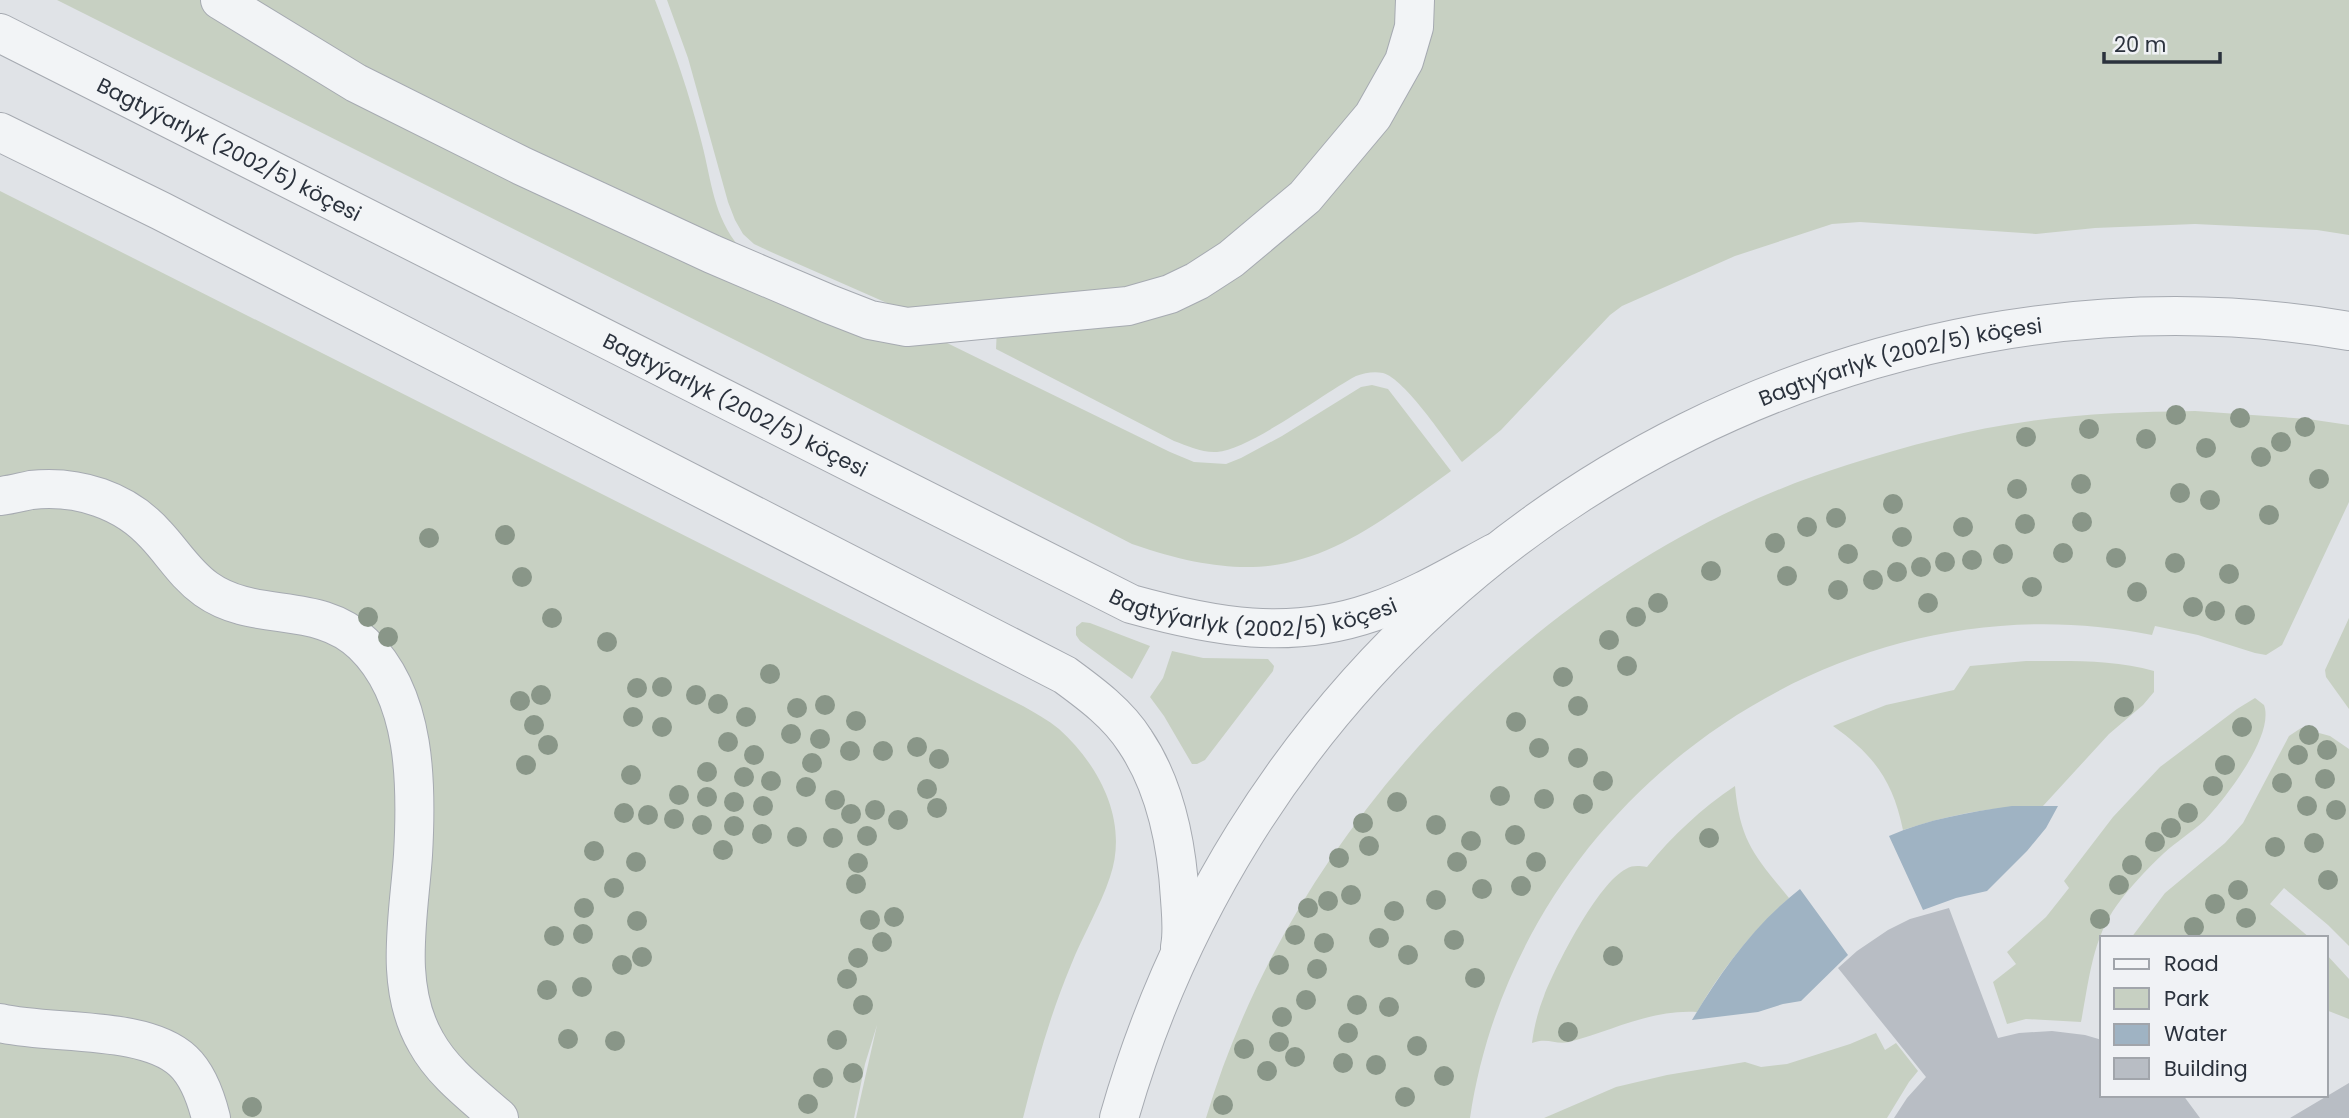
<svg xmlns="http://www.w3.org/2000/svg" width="2349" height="1118" viewBox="0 0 2349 1118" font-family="Poppins,sans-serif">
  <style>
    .green { fill: #c7d0c2 }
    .water { fill: #9fb3c3 }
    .building { fill: #b8bdc4 }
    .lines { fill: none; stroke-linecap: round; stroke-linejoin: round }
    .minor-casing { stroke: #a6aab1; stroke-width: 40 }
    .minor { stroke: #f2f4f6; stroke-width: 38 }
    .tree { fill: #899688 }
    .labels { text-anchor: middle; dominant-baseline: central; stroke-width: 7; stroke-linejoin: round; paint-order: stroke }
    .street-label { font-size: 21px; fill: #2b323d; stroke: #f0f2f5 }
  </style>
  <rect width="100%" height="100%" fill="#e0e3e7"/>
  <path class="green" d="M57,0h146l740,341 227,111 24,10 32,2 15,-6 41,-22 79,-49 11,-2 16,4 63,82c-117,86 -172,124 -319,73l-373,-192z
    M237,0h418c18,47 35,95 47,144 10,39 11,71 38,104l-193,-84z
    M667,0h729v24l-5,25 -28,57 -60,78 -140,101 -251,29 -141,-62 -17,-8 -11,-10 -8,-14 -7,-18 -40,-144z
    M1427,0h922v235l-32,-5 -122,-6 -100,4 -59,6 -176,-12 -28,2 -97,32 -113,50 -12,9 -109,115 -39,32c-15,-20 -57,-83 -79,-89 -10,-2 -18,0 -27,3 -32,17 -107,74 -139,76 -15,1 -29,-6 -43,-11l-178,-92 1,-21 133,-11 263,-203 24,-36 11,-32z
    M0,191l1023,515c12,7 25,14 36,23 41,37 70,93 51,148 -10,30 -27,58 -39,88 -21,50 -35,101 -48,153h-167l21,-93 -12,39 -11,54h-854z
    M2195,411l113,8 41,6v77l-67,143 -16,10 -11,-2 -57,-18 -43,-9 -3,9c-317,-64 -635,165 -682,483h-264c89,-298 344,-560 641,-653 60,-19 122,-36 184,-44 55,-8 109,-9 164,-10z
    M2349,618v91l-23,-32 -1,-7z
    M1082,622l8,1 60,23 -18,33 -52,-38 -4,-6v-8z
    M1172,651l31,7 65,1 6,7 -1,5 -68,89 -8,4h-5l-28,-48 -14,-19 13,-19z
    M2026,661c42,0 87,-2 128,10v21l-11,13 -34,29 -66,72c-49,0 -94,9 -140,24 -10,-49 -29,-75 -70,-104l53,-21 68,-15 16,-24z
    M2255,698l9,7c11,30 -39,94 -59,115 -13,12 -29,22 -42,34 -16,15 -33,33 -46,51 -25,34 -28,77 -36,117l-55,-3 -19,5 -14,-42 23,-18 -9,-12 39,-35 23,-29 -5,-7 49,-64 47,-50 77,-58z
    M2301,728l29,8 19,13v197l-21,-21 -44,-37 -14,16 40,34h-179l34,-45 60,-50 18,-20 46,-87z
    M1735,786c5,56 20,70 54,112 -37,34 -67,70 -92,114 -46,-3 -85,19 -128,30 -14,3 -21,-5 -37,1 2,-16 6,-32 12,-47 12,-31 54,-113 82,-127 7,-4 13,-3 21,-2 25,-31 55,-59 88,-81z
    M2326,954l23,25v40l-23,-9z
    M1876,1033l9,17 11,-7 22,28 -9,11 -22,36h-343l72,-31 51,-12 78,-13 16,5 26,-3 63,-20z"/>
  <path class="water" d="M2012,806h46l-12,22 -19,23 -40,40 -31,7 -33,12 -34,-74c39,-17 81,-24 123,-30z
    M1800,889l48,66 -47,46 -18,3 -25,8 -66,8c30,-50 62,-95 108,-131z"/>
  <path class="building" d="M1949,908l49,130 21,-5 33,-2 33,4 17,5v55h81l17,23h-306l13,-20 19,-21 -88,-109 19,-17 31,-21 22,-11z
    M2349,1083v35h-59z"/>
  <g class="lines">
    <g class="minor-casing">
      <g id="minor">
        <path d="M220,0l136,83 166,83 190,88 117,50 41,16 37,7 221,-21 42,-12 27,-13 34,-22 74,-62 68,-81 31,-55 10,-34 1,-27"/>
        <path id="s1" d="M0,33l1131,571c83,23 158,37 242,8 42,-14 82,-38 121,-59"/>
        <path d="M0,132l161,79 904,464c26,19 53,39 70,66 31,46 42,104 45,158 1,15 3,32 0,48"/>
        <path d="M0,496c11,-1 21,-4 31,-6 47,-5 94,10 125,45 17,18 29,39 50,54 49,35 112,11 157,55 54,52 54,141 50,211 -4,61 -20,130 13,187 17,31 47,53 73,76"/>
        <path d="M0,1023c50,12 145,2 183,38 15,14 23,37 28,57"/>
        <path id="s2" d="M1119,1118c116,-407 447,-707 862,-784 121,-22 247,-24 368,-3"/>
      </g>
    </g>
    <use href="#minor" class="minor"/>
  </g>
  <g class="tree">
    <circle cx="2176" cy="415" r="10"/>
    <circle cx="2240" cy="418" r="10"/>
    <circle cx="2305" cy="427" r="10"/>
    <circle cx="2089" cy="429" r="10"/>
    <circle cx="2026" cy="437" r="10"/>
    <circle cx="2146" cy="439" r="10"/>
    <circle cx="2281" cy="442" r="10"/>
    <circle cx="2206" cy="448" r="10"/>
    <circle cx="2261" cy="457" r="10"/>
    <circle cx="2319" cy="479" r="10"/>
    <circle cx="2081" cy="484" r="10"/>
    <circle cx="2017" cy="489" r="10"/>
    <circle cx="2180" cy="493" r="10"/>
    <circle cx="2210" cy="500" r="10"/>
    <circle cx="1893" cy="504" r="10"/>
    <circle cx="2269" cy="515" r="10"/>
    <circle cx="1836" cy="518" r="10"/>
    <circle cx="2082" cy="522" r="10"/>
    <circle cx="2025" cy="524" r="10"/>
    <circle cx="1807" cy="527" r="10"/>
    <circle cx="1963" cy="527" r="10"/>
    <circle cx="505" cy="535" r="10"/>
    <circle cx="1902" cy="537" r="10"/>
    <circle cx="429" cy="538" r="10"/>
    <circle cx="1775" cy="543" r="10"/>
    <circle cx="2063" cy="553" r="10"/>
    <circle cx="1848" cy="554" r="10"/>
    <circle cx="2003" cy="554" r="10"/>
    <circle cx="2116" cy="558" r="10"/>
    <circle cx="1972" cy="560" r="10"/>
    <circle cx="1945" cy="562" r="10"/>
    <circle cx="2175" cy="563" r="10"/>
    <circle cx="1921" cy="567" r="10"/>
    <circle cx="1711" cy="571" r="10"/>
    <circle cx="1897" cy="572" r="10"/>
    <circle cx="2229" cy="574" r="10"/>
    <circle cx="1787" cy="576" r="10"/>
    <circle cx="522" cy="577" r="10"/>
    <circle cx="1873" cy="580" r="10"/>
    <circle cx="2032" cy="587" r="10"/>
    <circle cx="1838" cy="590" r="10"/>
    <circle cx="2137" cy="592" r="10"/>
    <circle cx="1658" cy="603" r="10"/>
    <circle cx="1928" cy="603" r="10"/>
    <circle cx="2193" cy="607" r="10"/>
    <circle cx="2215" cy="611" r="10"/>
    <circle cx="2245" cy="615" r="10"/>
    <circle cx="368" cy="617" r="10"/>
    <circle cx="1636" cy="617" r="10"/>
    <circle cx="552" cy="618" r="10"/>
    <circle cx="388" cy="637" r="10"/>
    <circle cx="1609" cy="640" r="10"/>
    <circle cx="607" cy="642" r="10"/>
    <circle cx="1627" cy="666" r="10"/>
    <circle cx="770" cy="674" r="10"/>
    <circle cx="1563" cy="677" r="10"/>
    <circle cx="662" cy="687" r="10"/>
    <circle cx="637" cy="688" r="10"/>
    <circle cx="541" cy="695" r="10"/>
    <circle cx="696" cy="695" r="10"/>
    <circle cx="520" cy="701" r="10"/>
    <circle cx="718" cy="704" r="10"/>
    <circle cx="825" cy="705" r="10"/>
    <circle cx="1578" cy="706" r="10"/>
    <circle cx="2124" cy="707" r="10"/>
    <circle cx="797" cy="708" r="10"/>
    <circle cx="633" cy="717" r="10"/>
    <circle cx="746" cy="717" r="10"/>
    <circle cx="856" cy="721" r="10"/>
    <circle cx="1516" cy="722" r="10"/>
    <circle cx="534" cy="725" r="10"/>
    <circle cx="662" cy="727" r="10"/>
    <circle cx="2242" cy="727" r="10"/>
    <circle cx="791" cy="734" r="10"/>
    <circle cx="2309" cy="735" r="10"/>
    <circle cx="820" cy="739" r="10"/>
    <circle cx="728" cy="742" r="10"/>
    <circle cx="548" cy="745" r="10"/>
    <circle cx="917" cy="747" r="10"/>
    <circle cx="1539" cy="748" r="10"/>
    <circle cx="2327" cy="750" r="10"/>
    <circle cx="850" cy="751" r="10"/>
    <circle cx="883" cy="751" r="10"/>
    <circle cx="754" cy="755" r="10"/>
    <circle cx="2298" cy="755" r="10"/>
    <circle cx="1578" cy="758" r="10"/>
    <circle cx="939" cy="759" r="10"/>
    <circle cx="812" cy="763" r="10"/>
    <circle cx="526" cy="765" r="10"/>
    <circle cx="2225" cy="765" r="10"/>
    <circle cx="707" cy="772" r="10"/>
    <circle cx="631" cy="775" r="10"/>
    <circle cx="744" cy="777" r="10"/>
    <circle cx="2325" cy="779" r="10"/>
    <circle cx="771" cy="781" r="10"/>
    <circle cx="1603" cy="781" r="10"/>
    <circle cx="2282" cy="783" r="10"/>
    <circle cx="2213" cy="786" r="10"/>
    <circle cx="806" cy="787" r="10"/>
    <circle cx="927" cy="789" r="10"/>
    <circle cx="679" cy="795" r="10"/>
    <circle cx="1500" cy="796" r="10"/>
    <circle cx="707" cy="797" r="10"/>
    <circle cx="1544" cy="799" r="10"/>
    <circle cx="835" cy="800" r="10"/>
    <circle cx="734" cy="802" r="10"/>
    <circle cx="1397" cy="802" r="10"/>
    <circle cx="1583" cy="804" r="10"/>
    <circle cx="763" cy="806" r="10"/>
    <circle cx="2307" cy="806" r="10"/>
    <circle cx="937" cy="808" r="10"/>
    <circle cx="875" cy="810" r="10"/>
    <circle cx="2336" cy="810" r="10"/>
    <circle cx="624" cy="813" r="10"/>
    <circle cx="2188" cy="813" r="10"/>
    <circle cx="851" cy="814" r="10"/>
    <circle cx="648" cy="815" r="10"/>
    <circle cx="674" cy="819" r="10"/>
    <circle cx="898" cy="820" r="10"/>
    <circle cx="1363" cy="823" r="10"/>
    <circle cx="702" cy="825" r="10"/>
    <circle cx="1436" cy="825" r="10"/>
    <circle cx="734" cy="826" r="10"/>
    <circle cx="2171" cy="828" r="10"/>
    <circle cx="762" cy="834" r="10"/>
    <circle cx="1515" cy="835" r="10"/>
    <circle cx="867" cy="836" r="10"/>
    <circle cx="797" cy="837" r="10"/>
    <circle cx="833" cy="838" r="10"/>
    <circle cx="1709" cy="838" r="10"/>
    <circle cx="1471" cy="841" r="10"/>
    <circle cx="2155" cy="842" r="10"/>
    <circle cx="2314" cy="843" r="10"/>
    <circle cx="1369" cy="846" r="10"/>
    <circle cx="2275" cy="847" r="10"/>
    <circle cx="723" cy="850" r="10"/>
    <circle cx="594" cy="851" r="10"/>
    <circle cx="1339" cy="858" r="10"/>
    <circle cx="636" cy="862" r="10"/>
    <circle cx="1457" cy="862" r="10"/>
    <circle cx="1536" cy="862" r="10"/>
    <circle cx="858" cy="863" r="10"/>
    <circle cx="2132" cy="865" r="10"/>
    <circle cx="2328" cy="880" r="10"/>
    <circle cx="856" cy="884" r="10"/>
    <circle cx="2119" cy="885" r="10"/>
    <circle cx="1521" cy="886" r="10"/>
    <circle cx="614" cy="888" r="10"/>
    <circle cx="1482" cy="889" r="10"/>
    <circle cx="2238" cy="890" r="10"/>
    <circle cx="1351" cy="895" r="10"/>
    <circle cx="1436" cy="900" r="10"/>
    <circle cx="1328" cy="901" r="10"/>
    <circle cx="2215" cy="904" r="10"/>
    <circle cx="584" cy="908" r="10"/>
    <circle cx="1308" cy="908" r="10"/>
    <circle cx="1394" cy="911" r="10"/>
    <circle cx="894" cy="917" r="10"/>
    <circle cx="2246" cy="918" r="10"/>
    <circle cx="2100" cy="919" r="10"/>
    <circle cx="870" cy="920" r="10"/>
    <circle cx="637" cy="921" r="10"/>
    <circle cx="2194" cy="927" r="10"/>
    <circle cx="583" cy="934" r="10"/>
    <circle cx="1295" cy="935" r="10"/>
    <circle cx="554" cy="936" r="10"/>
    <circle cx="1379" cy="938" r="10"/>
    <circle cx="1454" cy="940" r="10"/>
    <circle cx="882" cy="942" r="10"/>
    <circle cx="1324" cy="943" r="10"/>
    <circle cx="1408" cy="955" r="10"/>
    <circle cx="1613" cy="956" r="10"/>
    <circle cx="642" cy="957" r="10"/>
    <circle cx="858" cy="958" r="10"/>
    <circle cx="622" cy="965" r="10"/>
    <circle cx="1279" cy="965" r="10"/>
    <circle cx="1317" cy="969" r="10"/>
    <circle cx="1475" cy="978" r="10"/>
    <circle cx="847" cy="979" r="10"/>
    <circle cx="582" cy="987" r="10"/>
    <circle cx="547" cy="990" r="10"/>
    <circle cx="1306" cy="1000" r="10"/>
    <circle cx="863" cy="1005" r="10"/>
    <circle cx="1357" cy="1005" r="10"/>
    <circle cx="1389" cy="1007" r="10"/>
    <circle cx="1282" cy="1017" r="10"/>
    <circle cx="1568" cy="1032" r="10"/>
    <circle cx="1348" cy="1033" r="10"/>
    <circle cx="568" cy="1039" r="10"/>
    <circle cx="837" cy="1040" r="10"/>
    <circle cx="615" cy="1041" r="10"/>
    <circle cx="1279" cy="1042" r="10"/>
    <circle cx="1417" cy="1046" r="10"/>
    <circle cx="1244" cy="1049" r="10"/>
    <circle cx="1295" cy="1057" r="10"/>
    <circle cx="1343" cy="1063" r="10"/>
    <circle cx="1376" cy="1065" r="10"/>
    <circle cx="1267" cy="1071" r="10"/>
    <circle cx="853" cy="1073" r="10"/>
    <circle cx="1444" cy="1076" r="10"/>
    <circle cx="823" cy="1078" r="10"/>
    <circle cx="1405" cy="1097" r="10"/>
    <circle cx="808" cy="1104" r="10"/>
    <circle cx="1223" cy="1105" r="10"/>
    <circle cx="252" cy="1107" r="10"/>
  </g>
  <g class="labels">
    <g class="street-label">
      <text stroke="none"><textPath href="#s1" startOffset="257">Bagtyýarlyk (2002/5) köçesi</textPath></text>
      <text stroke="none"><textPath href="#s2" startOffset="1143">Bagtyýarlyk (2002/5) köçesi</textPath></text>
      <text stroke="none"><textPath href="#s1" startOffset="824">Bagtyýarlyk (2002/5) köçesi</textPath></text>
      <text stroke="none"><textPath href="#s1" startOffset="1391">Bagtyýarlyk (2002/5) köçesi</textPath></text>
    </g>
  </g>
  <rect x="2100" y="936" width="228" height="161" fill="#f0f2f5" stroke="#a1a5ab" stroke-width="2"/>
  <rect x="2114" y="959" width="35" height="10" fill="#f2f4f6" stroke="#a1a5ab" stroke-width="2"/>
  <text x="2164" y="971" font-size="21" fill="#2b323d">Road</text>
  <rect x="2114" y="988" width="35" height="21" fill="#c7d0c2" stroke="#a1a5ab" stroke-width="2"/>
  <text x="2164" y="1006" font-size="21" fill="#2b323d">Park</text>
  <rect x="2114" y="1024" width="35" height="21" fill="#9fb3c3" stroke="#a1a5ab" stroke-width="2"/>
  <text x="2164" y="1041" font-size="21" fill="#2b323d">Water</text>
  <rect x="2114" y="1058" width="35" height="21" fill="#b8bdc4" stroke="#a1a5ab" stroke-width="2"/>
  <text x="2164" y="1076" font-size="21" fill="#2b323d">Building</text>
  <path d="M2104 52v10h116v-10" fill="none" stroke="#2b323d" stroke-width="3.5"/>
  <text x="2114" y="52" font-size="21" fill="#2b323d" stroke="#f0f2f5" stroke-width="5" paint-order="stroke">20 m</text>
</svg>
